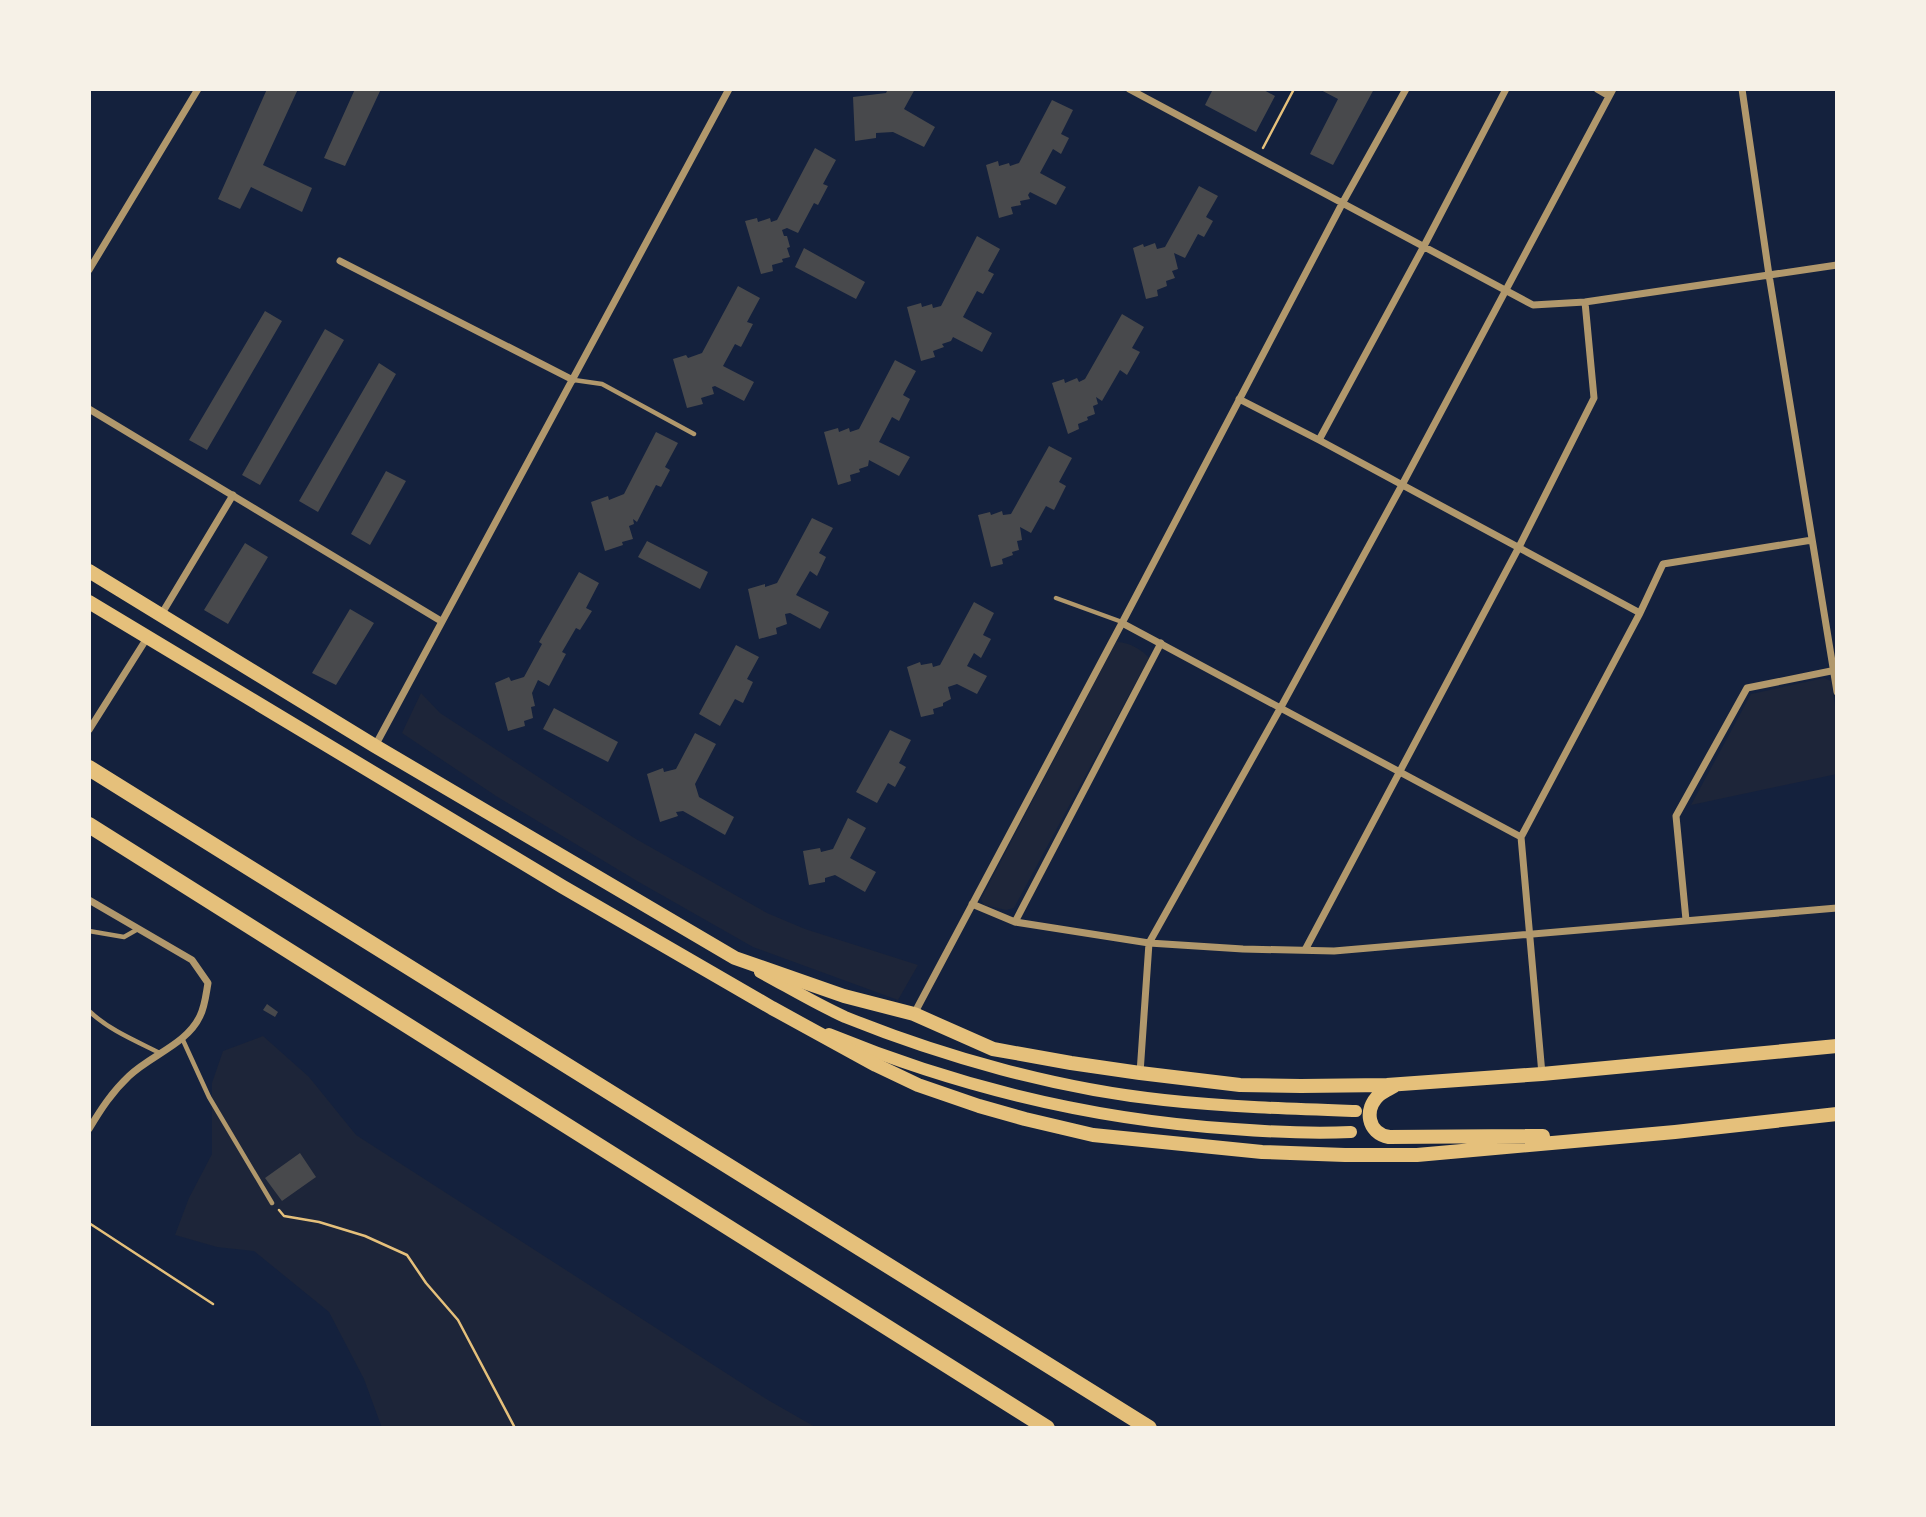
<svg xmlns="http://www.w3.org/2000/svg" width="1926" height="1517" viewBox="0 0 1926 1517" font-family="'Public Sans',sans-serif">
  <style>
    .green { fill: #1d2539 }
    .building { fill: #48494c }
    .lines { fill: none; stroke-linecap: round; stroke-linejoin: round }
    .path { stroke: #e5c07b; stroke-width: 2.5 }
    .service { stroke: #b1986c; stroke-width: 4.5 }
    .minor { stroke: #b1986c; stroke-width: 7 }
    .secondary { stroke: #e5c07b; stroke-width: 12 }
    .primary { stroke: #e5c07b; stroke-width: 14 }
    .motorway { stroke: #e5c07b; stroke-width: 16 }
  </style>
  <rect width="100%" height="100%" fill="#14213d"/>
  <path class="green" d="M1116,642c11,-1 27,8 33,16l-135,250 -8,2 -22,-5 -3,-6z
    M1824,678l7,3 6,37v56l-146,31 60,-111z
    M421,693l19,20 120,78 76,48 131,74 38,16 113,36 -20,35 -145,-53 -116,-66 -141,-85 -94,-63z
    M263,1036l46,41 47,58 412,265 49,28h-435l-18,-49 -35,-67 -75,-61 -37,-4 -42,-12 14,-37 23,-44v-71l11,-32z"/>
  <path class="building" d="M267,89h31l-35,76 49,23 -10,24 -51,-25 -11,22 -22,-10z
    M355,89h26l-36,77 -21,-8z
    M888,89h27l-11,20 31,18 -11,20 -31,-15 -17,1v5l-21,3 -2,-44 33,-4z
    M1213,89h49l13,7 -19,36 -51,-27z
    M1319,89h55l-41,76 -23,-11 28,-55z
    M1052,100l21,10 -12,24 8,4 -8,16 -8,-5 -13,24 26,14 -10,18 -26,-13 -2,3 2,4 -10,2 1,4 -10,2 2,7 -14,4 -13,-53 12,-4 1,5 10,-3 1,3 9,-3z
    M815,148l21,12 -13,24 5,2 -10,19 -4,-2 -16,30 -11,-5 -5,2 2,6h3l3,11 -3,1 3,9 -8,2 1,3 -11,3 1,6 -12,3 -16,-53 12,-3 1,4 12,-4 1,4 6,-2z
    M1199,186l19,10 -12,21 7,4 -9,16 -6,-3 -13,24 -11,-5 4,16 -6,2 3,7 -9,3 1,5 -10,4 1,6 -12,3 -13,-51 10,-4 1,3 11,-4 2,6 8,-2z
    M977,236l23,13 -12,22 6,3 -11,20 -6,-3 -14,26 29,16 -10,19 -29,-15 -2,4 -9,3 2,3 -11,4 2,6 -14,4 -14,-54 14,-4 1,4 10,-3 1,4 8,-2z
    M804,248l61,34 -9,17 -61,-32z
    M738,286l22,12 -13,24 6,2 -12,23 -6,-3 -12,22 31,16 -10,19 -29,-15 -3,1 2,7 -13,4 2,6 -16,4 -14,-49 13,-4 2,3 14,-5z
    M265,311l17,10 -75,129 -18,-10z
    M1122,314l22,13 -12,21 8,4 -13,23 -7,-5 -18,31 -6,-4 2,7 -5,2 2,8 -8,3 1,3 -10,4 1,5 -11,5 -16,-51 12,-4 1,4 12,-5 2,4 6,-3z
    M325,329l19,11 -84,145 -18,-10z
    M895,360l21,11 -13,24 7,4 -11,22 -7,-4 -13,25 31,15 -11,19 -30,-16 -1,6 -9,3 1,3 -10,3 1,6 -13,4 -14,-53 14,-4 1,4 10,-4 1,4 9,-3z
    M379,363l17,11 -78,138 -19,-11z
    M656,432l22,11 -13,24 5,3 -9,17 -5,-2 -19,37 -4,-3 1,5 -5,2 4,13 -11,3 1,3 -18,6 -14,-49 17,-6 1,4 15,-6z
    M1049,446l23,12 -13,24 7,4 -12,24 -8,-4 -15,27 -11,-6 2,13 -5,1 2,9 -7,2 1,3 -11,4 1,5 -12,3 -13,-52 12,-3 1,3 11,-4 1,4 8,-1z
    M386,471l20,10 -36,64 -19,-11z
    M812,518l21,10 -14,25 7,4 -9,19 -7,-5 -14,24 33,17 -9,17 -30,-16 -5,1 2,10 -11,4 1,6 -18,5 -11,-50 17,-5v3l12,-4z
    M647,541l61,31 -8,17 -62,-32z
    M245,543l23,14 -40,67 -24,-14z
    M579,572l20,11 -13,25 6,3 -12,19 -4,-2 -14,24 4,2 -17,32 -11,-6 -6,13 3,13 -4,1 2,11 -9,3 1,5 -17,5 -13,-48 14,-6 2,4 13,-4 18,-33 -3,-2z
    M974,602l20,11 -11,22 8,4 -10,19 -7,-5 -7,13 20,10 -10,18 -20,-10 -9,3 3,12 -8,4v3l-10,3 1,5 -13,3 -14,-50 13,-5 1,3 11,-2 1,4 7,-2z
    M350,609l24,14 -38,62 -24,-12z
    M736,645l23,12 -12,22 6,3 -10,21 -8,-4 -15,27 -21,-12z
    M554,708l64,34 -10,20 -65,-33z
    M890,730l21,10 -12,23 7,4 -11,20 -7,-4 -11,20 -21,-11z
    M695,733l21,11 -21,40 4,13 35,20 -9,18 -42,-24 -7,1 2,4 -18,6 -13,-48 16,-6 1,4 12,-3z
    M848,818l18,10 -16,30 26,14 -11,20 -30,-17 -10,3v4l-16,3 -6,-34 17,-3 1,4 12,-3z
    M267,1004l11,8 -3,5 -12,-7z
    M300,1153l16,24 -34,24 -17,-23z"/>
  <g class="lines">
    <path class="path" d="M1263,148l31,-59
      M279,1210l5,6 35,6 46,14 42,19 19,28 32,37 57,108
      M89,1223l124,81"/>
    <path class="service" d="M574,380l28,4 92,50
      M1056,598l66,24
      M89,931l35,6 14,-8
      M89,1011c20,19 47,30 71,42
      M182,1038l27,59 63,106"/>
    <path class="minor" d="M1129,89l404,216 52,-3 252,-37
      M1597,89l12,7
      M1742,89l27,186 68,417
      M340,261l233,119
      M89,270l109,-181
      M1239,399l80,41 321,173
      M89,409l352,212
      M1319,440l105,-194 82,-157
      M161,615l72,-120
      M1122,623l399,214
      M89,730l58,-92
      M375,746l354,-657
      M89,900l103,60 16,23c-2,11 -3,23 -8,33 -13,28 -49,39 -71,60 -17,16 -28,33 -40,53
      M972,904l43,18 134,21 94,6 91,2 503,-43
      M1686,920l-10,-104 71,-128 89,-18
      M1015,922l146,-279
      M1305,950l214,-403 75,-149 -9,-96
      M914,1014l208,-391 221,-421 63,-113
      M1140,1073l9,-130 132,-236 121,-222 211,-396
      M1542,1074l-21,-237 119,-224 23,-49 149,-24"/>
    <path class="secondary" d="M760,972c28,15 56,32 85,45 99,40 213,72 319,83 63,7 129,9 192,11
      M829,1034c129,53 265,86 405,95 39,3 78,5 117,3"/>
    <path class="primary" d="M89,571l286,175 360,212 109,38 70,18 79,35 78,14 69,10 100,12 61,1 86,-1 155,-11 295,-28
      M89,602l474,285 209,121 104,57 42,20 61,21 46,13 68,16 169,17 83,3h72l258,-23 162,-18
      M1394,1086c-5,3 -10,5 -15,9 -15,14 -12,38 10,42l154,-1"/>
    <path class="motorway" d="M89,768l1060,660
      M89,825l958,603"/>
  </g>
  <rect width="1926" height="1517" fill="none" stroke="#f6f1e7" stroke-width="182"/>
</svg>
